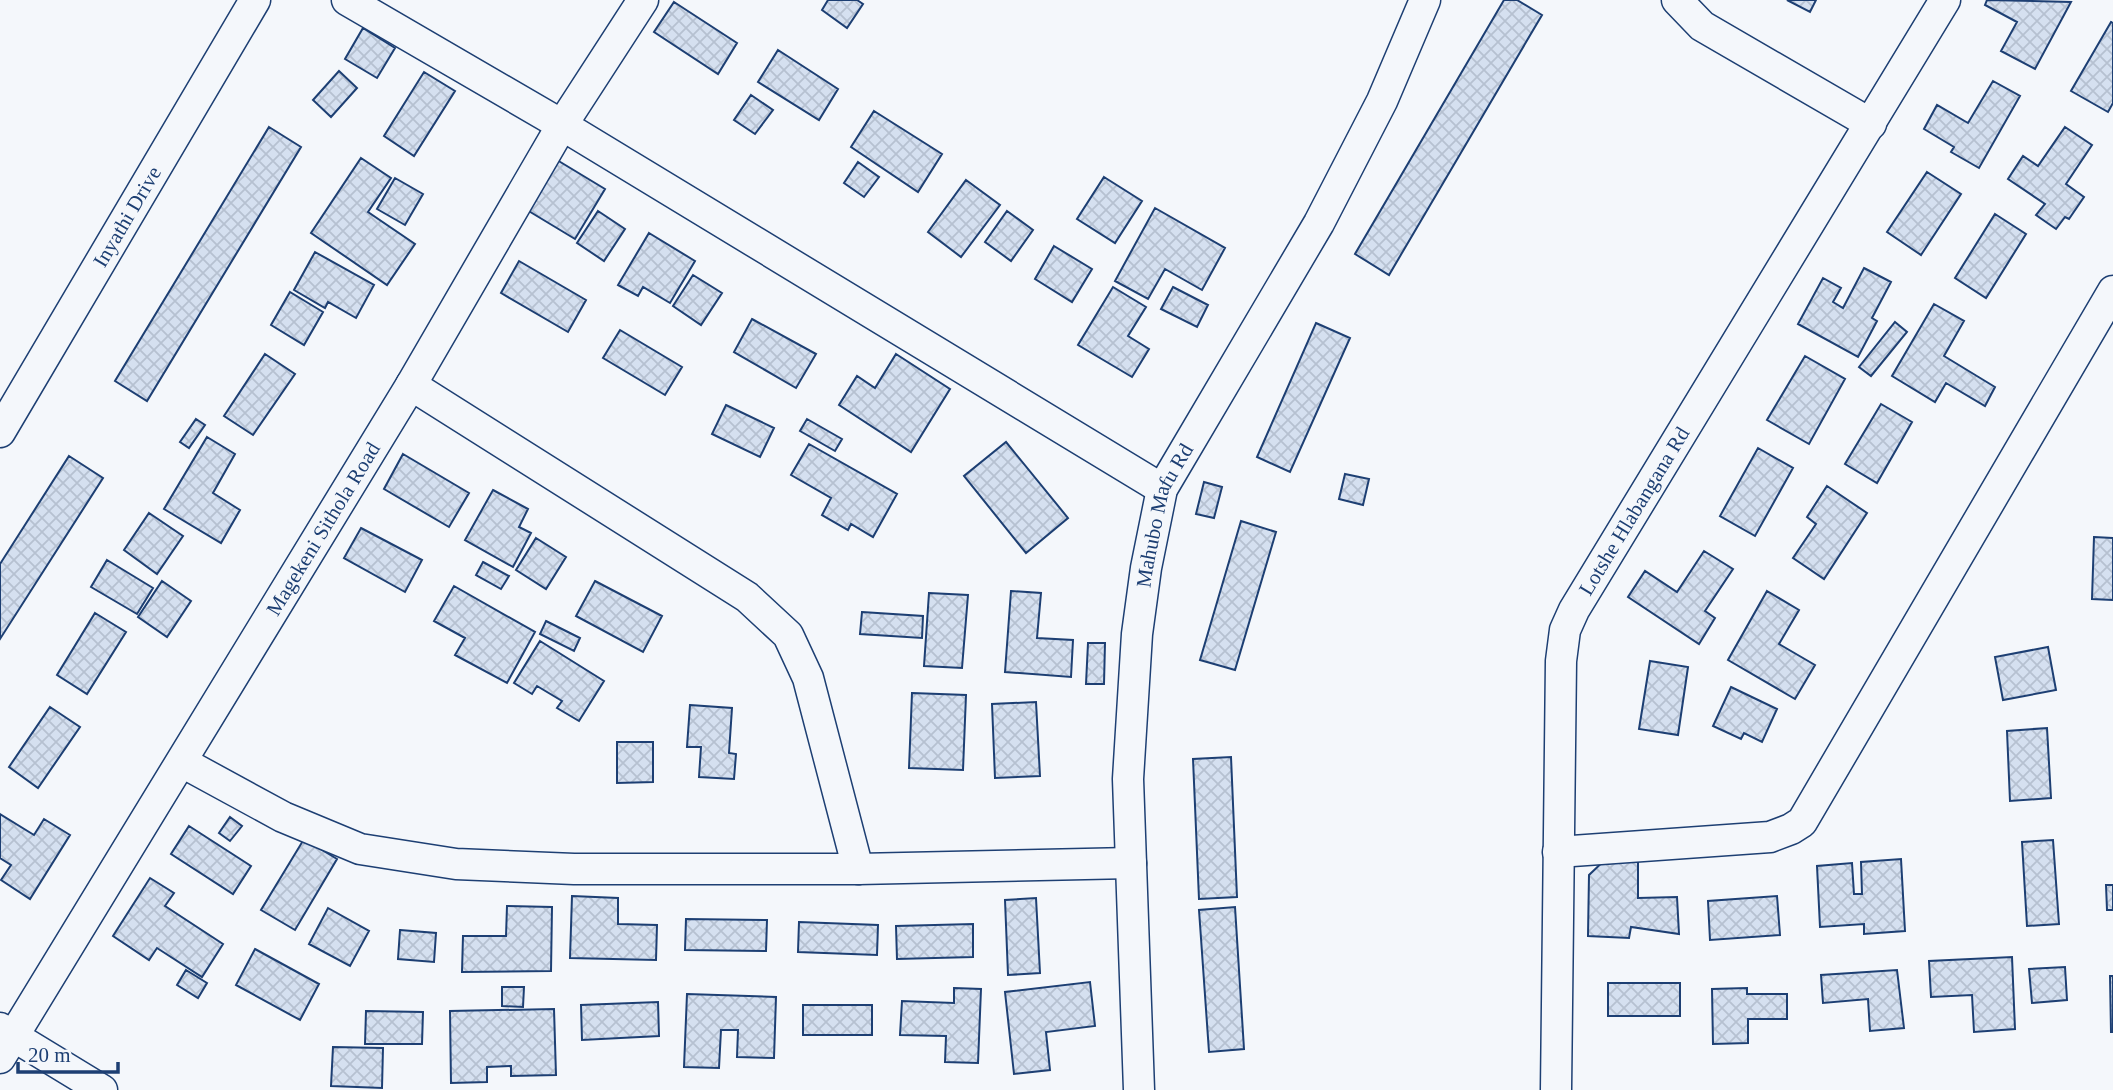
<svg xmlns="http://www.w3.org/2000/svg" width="2113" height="1090" viewBox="0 0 2113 1090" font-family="'Times New Roman',serif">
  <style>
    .building { fill: url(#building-cross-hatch); stroke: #1d3f73; stroke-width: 2 }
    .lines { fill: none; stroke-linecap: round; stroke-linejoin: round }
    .minor-casing { stroke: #1d3f73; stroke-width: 33 }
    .minor { stroke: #f4f7fb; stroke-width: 30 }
    .labels { text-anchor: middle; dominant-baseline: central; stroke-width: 5; stroke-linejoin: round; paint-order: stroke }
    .street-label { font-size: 21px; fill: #1d3f73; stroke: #f4f7fb }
  </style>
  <defs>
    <pattern id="building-cross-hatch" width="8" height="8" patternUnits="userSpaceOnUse" patternTransform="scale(1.75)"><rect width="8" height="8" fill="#d5e0f0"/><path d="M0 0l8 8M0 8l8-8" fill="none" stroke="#b6c1d1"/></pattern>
  </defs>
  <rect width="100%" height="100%" fill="#f4f7fb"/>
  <path class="building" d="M828,0h29l6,4 -16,24 -25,-18z
    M1504,0h13l25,15 -153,260 -34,-21z
    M1787,0h29l-6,12z
    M1987,0l84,2 -36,67 -34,-18 16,-29 -32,-17z
    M674,2l63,41 -19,31 -64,-42z
    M2111,22l2,1v80l-5,9 -37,-21z
    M363,28l32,20 -18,30 -32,-19z
    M778,50l60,39 -19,31 -61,-38z
    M339,71l18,17 -26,29 -18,-17z
    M424,72l31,19 -41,65 -30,-20z
    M1993,81l27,15 -41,72 -28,-16 3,-5 -30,-18 13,-24 31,18z
    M751,95l22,15 -18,24 -21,-14z
    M874,111l68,43 -24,38 -67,-45z
    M269,127l32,20 -154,254 -32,-20z
    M2065,127l27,18 -26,39 18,13 -15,22 -4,-2 -9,12 -20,-14 9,-11 -37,-25 15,-23 15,10z
    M361,158l30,20 -23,34 47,32 -28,41 -76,-52z
    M557,160l48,29 -30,50 -48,-29z
    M858,162l21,15 -15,20 -20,-14z
    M1927,172l34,22 -40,61 -34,-23z
    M1104,177l38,24 -27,42 -38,-24z
    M395,178l28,16 -18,31 -28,-16z
    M966,180l34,25 -39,52 -33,-25z
    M1155,208l70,40 -23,42 -37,-21 -17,30 -33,-18z
    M598,211l27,18 -21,32 -27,-18z
    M1007,211l26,19 -22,31 -26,-19z
    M1995,214l31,20 -40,64 -31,-20z
    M649,233l46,28 -25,42 -27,-16 -5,9 -20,-11z
    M1054,246l38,23 -20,33 -37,-23z
    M315,252l59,33 -18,33 -28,-16 -3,6 -31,-18z
    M519,261l67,39 -18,32 -67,-39z
    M1864,268l27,14 -19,36 5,3 -19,36 -60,-33 25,-46 18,10 -8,14 10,6z
    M693,275l29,18 -21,32 -28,-19z
    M1113,287l33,20 -18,29 21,13 -17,28 -54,-32z
    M1173,287l35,18 -11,22 -36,-18z
    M290,292l33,20 -19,33 -33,-20z
    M1934,304l30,17 -20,35 51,31 -10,19 -39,-23 -11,19 -43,-26z
    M752,319l64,35 -20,34 -62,-36z
    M1895,322l12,10 -36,44 -12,-9z
    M1316,323l34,15 -60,134 -33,-15z
    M620,330l62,37 -17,28 -62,-37z
    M265,354l30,20 -42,61 -29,-19z
    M896,354l54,35 -39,63 -72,-47 18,-29 18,12z
    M1805,356l40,23 -36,65 -42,-24z
    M1881,404l31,18 -35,61 -32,-19z
    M726,405l48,23 -14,29 -48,-23z
    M196,419l9,6 -16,23 -9,-6z
    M807,419l35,20 -7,12 -35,-20z
    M207,437l28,17 -22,39 27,17 -19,33 -57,-34z
    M1006,442l62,76 -42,35 -62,-77z
    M809,444l88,50 -24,43 -22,-13 -3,6 -26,-15 9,-17 -40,-23z
    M1758,448l35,20 -38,68 -35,-20z
    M403,454l66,39 -20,34 -65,-38z
    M69,456l34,22 -103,161v-75z
    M1345,474l24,5 -6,26 -24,-6z
    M1204,482l18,5 -8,31 -18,-4z
    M1827,486l40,27 -43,66 -31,-21 23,-34 -9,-7z
    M493,490l35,19 -9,18 12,6 -18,34 -48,-27z
    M149,513l34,23 -26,38 -33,-24z
    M1241,521l35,11 -41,138 -35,-10z
    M361,528l61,32 -17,32 -61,-34z
    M2094,537l19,1v62l-21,-1z
    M536,538l30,19 -20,32 -30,-19z
    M1704,551l29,18 -28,42 10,7 -16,26 -71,-47 17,-26 32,21z
    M107,560l46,28 -16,26 -46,-27z
    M483,562l26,14 -8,13 -25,-14z
    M162,581l29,20 -24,36 -29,-20z
    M595,581l67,35 -19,36 -67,-36z
    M454,586l81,46 -28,51 -52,-28 10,-17 -31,-17z
    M1011,591l30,2 -4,45 36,2 -2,37 -66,-5z
    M1767,591l32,19 -20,34 36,21 -20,34 -67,-39z
    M929,593l39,2 -6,73 -38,-2z
    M862,612l61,4 -1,22 -62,-4z
    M95,613l31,19 -39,62 -30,-19z
    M546,621l34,17 -6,13 -34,-17z
    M540,641l64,40 -25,40 -22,-13 5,-7 -25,-15 -5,8 -18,-11z
    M1088,643h17l-1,41h-18z
    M2048,647l8,43 -53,10 -8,-43z
    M1650,661l38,6 -10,68 -39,-6z
    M1731,687l46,22 -15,33 -18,-9 -3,6 -28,-13z
    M912,693l54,2 -3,75 -54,-2z
    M1036,702l4,74 -45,2 -3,-74z
    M690,705l42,3 -3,45 7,1 -2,25 -35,-2 2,-30h-14z
    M50,707l30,20 -42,61 -29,-21z
    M2047,728l4,70 -41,3 -3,-70z
    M617,742h36v40l-36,1z
    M1231,757l6,140 -38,2 -6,-140z
    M0,814l34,21 10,-16 26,16 -40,64 -29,-19 10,-15 -11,-7z
    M230,817l12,9 -12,15 -11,-8z
    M189,826l62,40 -18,28 -62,-40z
    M304,839l33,20 -42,71 -34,-20z
    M2053,840l6,84 -32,2 -5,-84z
    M1610,855l28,6v37l39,-1 2,37 -48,-7 -2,11 -41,-2 1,-61z
    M1901,859l4,72 -41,3v-10l-44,3 -3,-61 35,-3 2,31h8l-1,-32z
    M150,878l24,15 -9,13 58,38 -21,33 -45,-29 -8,12 -36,-24z
    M2106,885h7v25h-6z
    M572,896l46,2v26l39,1 -1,35 -86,-2z
    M1777,896l3,39 -70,5 -2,-39z
    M1036,898l4,75 -32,2 -3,-75z
    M507,906l45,1 -1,64 -89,1 1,-36h43z
    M1235,907l9,142 -35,3 -10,-142z
    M328,908l41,23 -19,35 -41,-22z
    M686,919l81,1 -1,31 -81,-1z
    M799,922l79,3 -1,30 -79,-3z
    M973,924v33l-76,2 -1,-33z
    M400,930l36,3 -2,29 -36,-3z
    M255,949l64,35 -19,36 -64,-35z
    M2012,957l3,72 -41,3 -2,-37 -41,2 -2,-36z
    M2065,967l2,33 -35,3 -3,-34z
    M186,970l21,13 -9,15 -21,-13z
    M1897,970l7,58 -34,3 -2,-32 -45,4 -2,-28z
    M2110,976h3v56h-2z
    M1090,982l5,44 -49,6 4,38 -36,4 -9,-82z
    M1608,983h72v33h-72z
    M502,987h22l-1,20 -21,-1z
    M954,988l27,1 -3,74 -33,-1 1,-26 -46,-1 2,-34 52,2z
    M1747,988v6h40v25h-39v24l-35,1 -1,-55z
    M687,994l89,3 -2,61 -37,-1 1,-27h-17l-2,38 -35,-1z
    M658,1002l1,34 -77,4 -1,-35z
    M803,1005h69v30h-69z
    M554,1009l2,66 -45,1v-10l-24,1v15l-36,1 -1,-72z
    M366,1011l57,1 -1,32h-57z
    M333,1047l50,1 -1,40 -51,-2z"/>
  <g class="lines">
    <g class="minor-casing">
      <g id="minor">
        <path d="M347,0l215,125 600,364"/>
        <path d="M1677,0l25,26 169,98"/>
        <path d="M411,385l336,212 41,38 20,43 50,191"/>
        <path id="s1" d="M0,432l255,-432"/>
        <path d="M182,762l101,55 77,32 96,15 118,5h284l273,-6"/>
        <path d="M1558,852l212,-15 21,-8 11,-7 311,-531"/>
        <path d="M0,1028l102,62"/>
        <path id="s2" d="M0,1058l411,-673 151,-260 81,-125"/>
        <path id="s3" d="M1139,1090l-11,-311 9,-145 9,-66 16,-79 157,-266 63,-122 43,-101"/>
        <path id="s4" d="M1556,1090l5,-429 4,-31 9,-20 371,-610"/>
      </g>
    </g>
    <use href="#minor" class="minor"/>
  </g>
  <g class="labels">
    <g class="street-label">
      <text stroke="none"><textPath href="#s1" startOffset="250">Inyathi Drive</textPath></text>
      <text stroke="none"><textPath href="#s4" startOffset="598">Lotshe Hlabangana Rd</textPath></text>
      <text stroke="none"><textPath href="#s3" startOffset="579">Mahubo Mafu Rd</textPath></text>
      <text stroke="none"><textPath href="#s2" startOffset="620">Magekeni Sithola Road</textPath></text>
    </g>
  </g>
  <path d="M18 1062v10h100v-10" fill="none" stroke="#1d3f73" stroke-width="3.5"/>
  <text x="28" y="1062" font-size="21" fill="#1d3f73" stroke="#f4f7fb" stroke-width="5" paint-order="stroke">20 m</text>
</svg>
